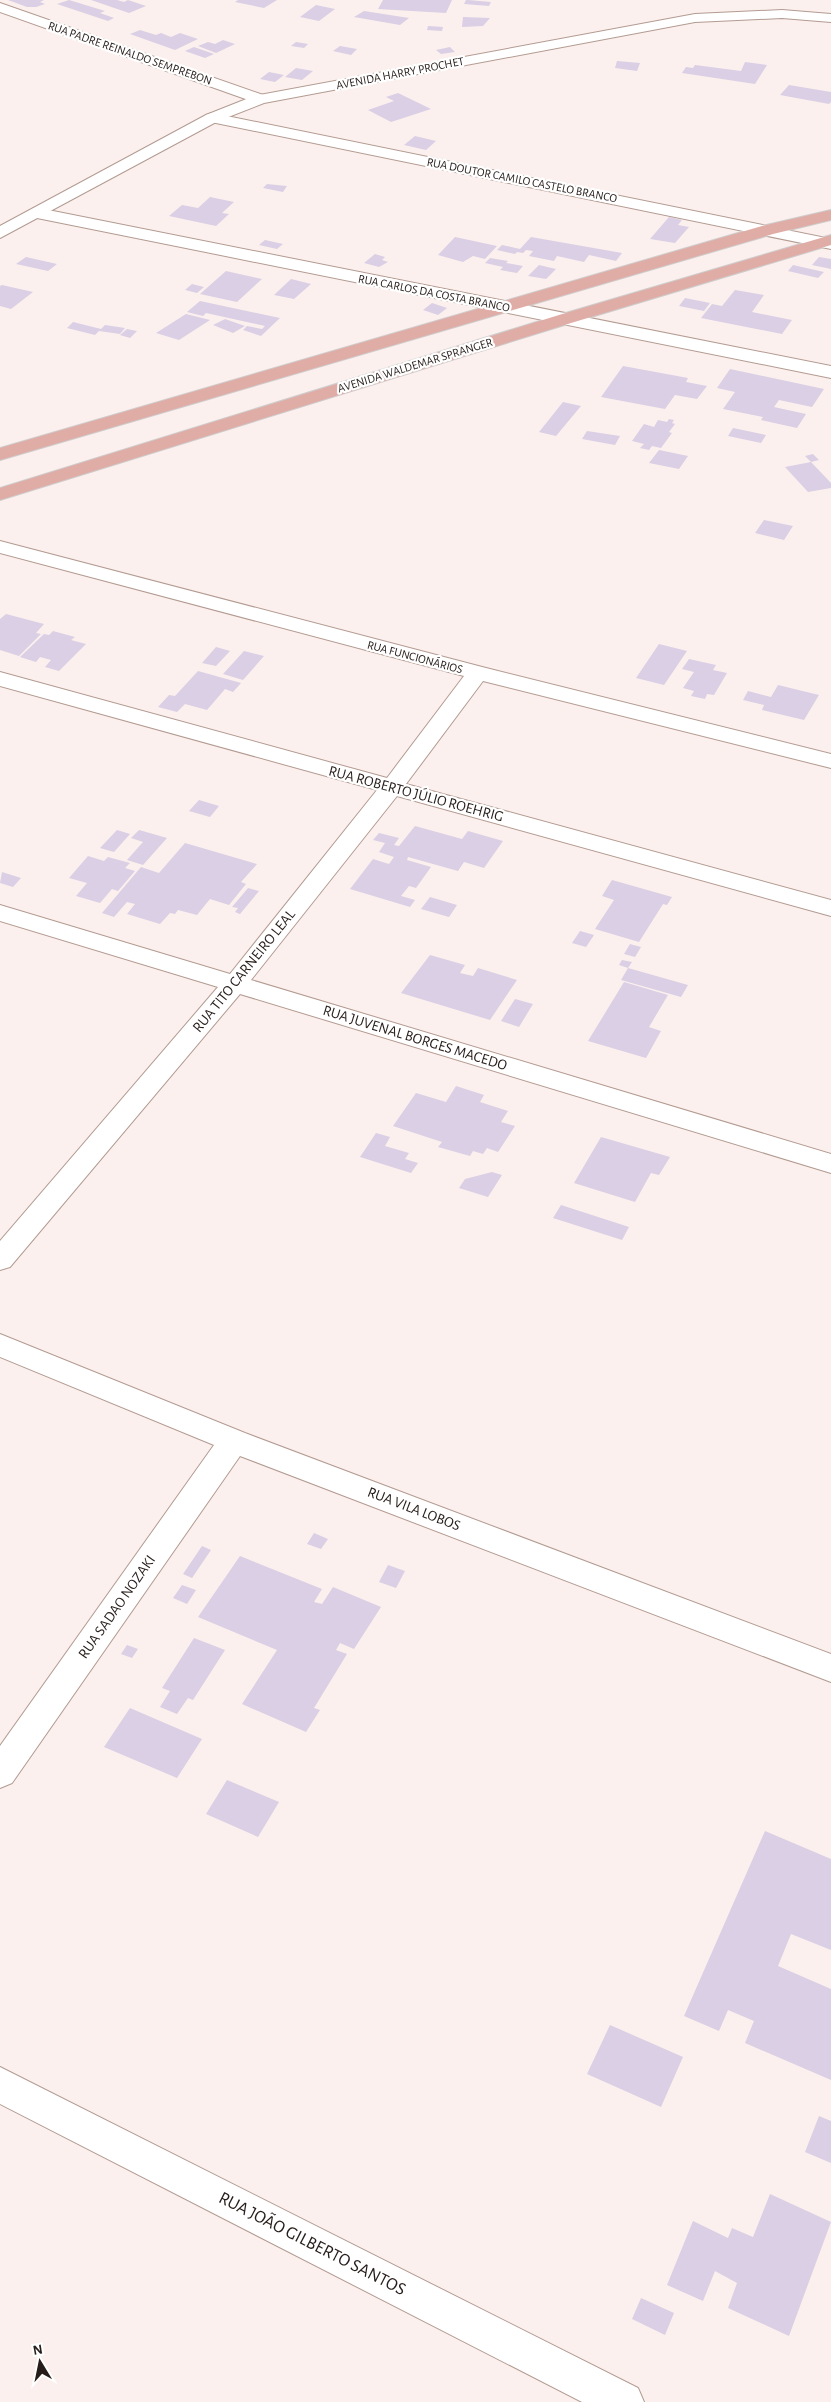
<svg xmlns="http://www.w3.org/2000/svg" width="831" height="2402" viewBox="0 0 831 2402" font-family="'Alegreya Sans',sans-serif">
  <style>
    .building { fill: #dacfe4 }
    .lines { fill: none; stroke-linecap: round; stroke-linejoin: round }
    .minor-casing { stroke: #b39b92; stroke-width: 2 }
    .tertiary-casing { stroke: #b39b92; stroke-width: 2 }
    .primary-casing { stroke: #cfcdcd; stroke-width: 2 }
    .minor { fill: #fff; fill-rule: evenodd }
    .tertiary { fill: #fff; fill-rule: evenodd }
    .primary { fill: #e0aca6; fill-rule: evenodd }
    .labels { text-anchor: middle; dominant-baseline: central; stroke-width: 4.5; stroke-linejoin: round; paint-order: stroke }
    .far-street-label { font-size: 12px; fill: #261d1a; stroke: #fff }
    .street-label { font-size: 15px; fill: #261d1a; stroke: #fff }
    .near-street-label { font-size: 18px; fill: #261d1a; stroke: #fff }
  </style>
  <rect width="100%" height="100%" fill="#fbf0ed"/>
  <path class="building" d="M8,0h36l-4,2 5,2 -9,3h-9z
    M69,0l36,11 -5,2 14,5 -6,3 -51,-17z
    M91,0h26l7,2 4,-2 18,6 -17,7z
    M238,0h39l-13,8 -29,-6z
    M383,0h69l-6,13 -68,-4z
    M466,0h2l23,2 -2,4 -25,-2z
    M316,5l19,4 -16,12 -19,-4z
    M364,11l45,7 -9,7 -46,-8z
    M463,17l27,1 -7,8 -21,1z
    M428,26l15,1 -1,4 -15,-1z
    M140,30l16,5 5,-2 10,4 9,-4 18,6 -23,11 -45,-16z
    M223,40l12,4 -19,9 -18,-7 10,-4 7,2z
    M296,42l12,2 -4,4 -13,-2z
    M340,46l17,3 -6,6 -18,-4z
    M194,47l20,7 -9,4 -20,-7z
    M450,47l5,5 -14,2 -5,-4z
    M617,61l23,2 -3,8 -22,-3z
    M745,62l22,3 -12,19 -73,-11 4,-6 7,1 2,-3 46,6z
    M296,68l17,3 -11,9 -17,-3z
    M269,72l15,3 -9,7 -15,-3z
    M789,85l42,7v10l-2,2 -49,-9z
    M398,93l33,16 -40,13 -23,-12 26,-9 -8,-4z
    M415,136l21,5 -10,9 -22,-5z
    M267,184l20,2 -4,6 -20,-4z
    M210,197l24,5 -12,11 7,1 -13,12 -47,-10 13,-11 16,3z
    M669,217l13,3 -4,5 11,2 -14,16 -25,-4z
    M455,237l42,9 -12,13 -12,-3 -10,6 -25,-7z
    M531,237l91,16 -6,8 -27,-6 -5,7 -27,-6 -3,5 -25,-5 4,-5 -7,-1 -3,3 -6,-1 -2,2 -18,-4 5,-5 18,4z
    M265,240l18,4 -6,5 -18,-4z
    M375,254l10,3 -3,3 6,2 -9,5 -15,-4z
    M26,257l31,7 -9,7 -32,-7z
    M819,257l12,2v10l-19,-4z
    M490,258l18,3 -2,2 17,3 -6,7 -17,-3 3,-3 -18,-4z
    M539,265l17,4 -10,10 -18,-3z
    M793,265l31,7 -6,6 -30,-7z
    M226,271l36,8 -25,23 -37,-8z
    M291,279l20,5 -17,15 -20,-4z
    M192,284l12,3 -7,6 -12,-3z
    M2,285l31,7 -22,17 -11,-3v-20z
    M735,290l29,5 -12,17 40,8 -10,14 -81,-16 11,-14 10,2z
    M685,298l25,5 -6,8 -25,-5z
    M200,301l80,17 -19,18 -18,-6 4,-4 15,3 3,-3 -59,-13 -3,3 -16,-4z
    M432,303l15,5 -9,7 -15,-5z
    M186,314l24,6 -31,20 -23,-7z
    M225,319l20,7 -12,7 -20,-8z
    M73,322l28,7 4,-4 20,3 -5,6 -21,-3 -4,4 -28,-7z
    M127,329l10,2 -7,7 -10,-3z
    M623,366l65,12 -2,4 21,4 -10,13 -22,-4 -10,14 -64,-12z
    M730,369l94,20 -12,18 -33,-7 -5,7 32,7 -9,14 -36,-8 2,-3 -40,-8 12,-17 -18,-4z
    M563,402l18,4 -25,30 -17,-4z
    M669,419l5,1 -2,3 3,1 -6,8 3,1 -11,15 -9,-2 -3,4 -9,-2 4,-4 -12,-3 12,-17 10,3 4,-7 9,2z
    M733,428l33,7 -5,8 -33,-7z
    M587,431l33,5 -5,9 -33,-6z
    M659,450l29,6 -9,13 -30,-6z
    M813,454l6,6 -8,2 -6,-6z
    M811,462l20,21v5l-23,4 -23,-25z
    M764,520l29,6 -9,14 -29,-7z
    M6,614l38,10 -8,9 5,1 -22,22 -19,-6v-31z
    M53,631l22,6 -4,3 15,4 -27,27 -14,-4 6,-7 -11,-3 -4,5 -16,-5 24,-23 5,1z
    M659,644l28,7 -23,34 -28,-7z
    M216,647l14,4 -14,15 -14,-3z
    M244,651l20,5 -21,24 -20,-6z
    M689,659l27,6 -3,5 14,3 -13,22 -7,-1 -2,5 -14,-3 3,-5 -11,-3 11,-16 -12,-3z
    M198,671l43,12 -8,9 -8,-3 -18,21 -22,-6 -8,8 -19,-5 11,-12 6,1z
    M778,685l41,10 -15,25 -42,-10 2,-5 -21,-5 5,-9 23,6z
    M199,800l20,6 -9,11 -21,-6z
    M415,826l47,13 6,-8 35,10 -19,27 -20,-6 -6,9 -50,-14 -1,3 24,7 -15,21 -7,-2 -8,10 14,4 -5,7 -60,-18 23,-30 16,5 5,-7 -15,-5 6,-9 -12,-3 6,-7 20,5 -5,7 5,1z
    M117,830l13,4 -16,18 -14,-4z
    M139,830l28,8 -24,27 -16,-5 16,-18 -12,-4z
    M185,843l72,21 -16,18 5,2 -17,21 -19,-6 -13,16 -19,-5 -3,4 -5,-1 -10,11 -33,-10 8,-10 -8,-2 -13,15 -12,-4 39,-46 18,6z
    M88,856l16,5 4,-4 22,6 -5,5 10,3 -17,20 -6,-2 -12,14 -24,-7 11,-13 -18,-5z
    M2,872l19,6 -8,9 -13,-4z
    M612,880l60,17 -5,8 -4,-1 -24,38 -44,-13 19,-29 -12,-4z
    M248,888l11,3 -19,23 -5,-2 3,-4 -6,-1z
    M430,897l27,8 -8,12 -28,-8z
    M580,931l14,4 -8,12 -14,-4z
    M630,944l11,3 -6,10 -11,-3z
    M430,955l35,10 -5,8 13,3 5,-8 39,12 -27,40 -89,-27z
    M622,960l10,2 -4,6 -9,-3z
    M628,968l60,17 -7,12 -60,-17z
    M624,982l44,13 -19,32 12,4 -15,27 -58,-17z
    M515,999l18,5 -14,23 -18,-6z
    M456,1086l28,9 -4,7 28,9 -7,11 14,4 -17,26 -11,-4 -4,6 -10,-3 -3,5 -32,-9 4,-5 -49,-16 23,-33 30,9z
    M376,1133l14,4 -5,9 24,7 -4,6 13,4 -7,10 -51,-16z
    M601,1137l69,20 -11,18 -8,-2 -16,29 -61,-19z
    M492,1172l10,3 -14,22 -29,-9 6,-9z
    M561,1205l68,22 -7,13 -69,-22z
    M314,1533l14,6 -7,10 -14,-5z
    M202,1546l9,4 -19,28 -9,-4z
    M240,1556l82,33 -8,13 8,2 11,-17 48,20 -27,42 -14,-6 -4,7 11,4 -33,54 6,2 -14,22 -64,-28 35,-54 -79,-33z
    M388,1565l17,6 -9,17 -17,-6z
    M182,1585l14,5 -9,14 -14,-6z
    M194,1638l31,12 -32,50 -5,-2 -11,16 -17,-7 10,-16 -8,-3z
    M127,1645l11,4 -6,9 -11,-4z
    M130,1708l72,31 -25,39 -73,-31z
    M227,1780l52,22 -21,35 -52,-23z
    M765,1831l66,28v91l-40,-16 -13,32 53,23v91l-86,-37 9,-22 -26,-11 -9,21 -35,-15z
    M610,2025l73,32 -22,50 -74,-33z
    M819,2116l12,5v42l-26,-11z
    M770,2194l61,28 -42,114 -61,-28 9,-25 -22,-12 -12,30 -36,-16 26,-64 35,17 4,-10 21,9z
    M641,2298l33,15 -9,22 -33,-16z"/>
  <g class="lines">
    <g class="minor-casing">
      <path id="minor" d="M0,3l266,93 2,3 -8,5 -6,-2 -254,-90z
        M212,113l619,126v10l-625,-128 -2,-3 2,-3z
        M38,208l793,158v12l-799,-161 -2,-4 2,-4z
        M0,541l486,127 345,86v14l-348,-87 -77,103 425,116v16l-434,-120 -146,184 580,174v19l-591,-179 -230,273 -10,3v-29l218,-254 -218,-66v-16l230,69 147,-184 -377,-104v-14l387,106 77,-102 -464,-123z
        M0,1334l245,99 586,221v28l-591,-226 -228,327 -12,5v-42l214,-301 -214,-88z
        M0,2067l638,321 6,14h-62l-582,-298z"/>
    </g>
    <g class="tertiary-casing">
      <path id="tertiary" d="M782,10l49,4v8l-49,-4 -87,4 -431,81 -46,18 -218,117v-12l206,-111 48,-19 441,-82z"/>
    </g>
    <g class="primary-casing">
      <path id="primary" d="M831,210v10l-58,14 -773,226v-12l762,-222z
        M831,235v10l-260,78 -571,177v-12l559,-173z"/>
    </g>
    <use href="#minor" class="minor"/>
    <use href="#tertiary" class="tertiary"/>
    <use href="#primary" class="primary"/>
  </g>
  <g class="labels">
    <g class="far-street-label">
      <text transform="translate(130 53) rotate(19)">RUA PADRE REINALDO SEMPREBON</text>
      <text transform="translate(400 73) rotate(-11)">AVENIDA HARRY PROCHET</text>
      <text transform="translate(522 180) rotate(11)">RUA DOUTOR CAMILO CASTELO BRANCO</text>
      <text transform="translate(434 293) rotate(11)">RUA CARLOS DA COSTA BRANCO</text>
      <text transform="translate(415 365) rotate(-17)">AVENIDA WALDEMAR SPRANGER</text>
      <text transform="translate(415 657) rotate(15)">RUA FUNCIONÁRIOS</text>
    </g>
    <g class="street-label">
      <text transform="translate(416 794) rotate(15)">RUA ROBERTO JÚLIO ROEHRIG</text>
      <text transform="translate(244 971) rotate(-51)">RUA TITO CARNEIRO LEAL</text>
      <text transform="translate(415 1038) rotate(17)">RUA JUVENAL BORGES MACEDO</text>
      <text transform="translate(414 1509) rotate(21)">RUA VILA LOBOS</text>
      <text transform="translate(117 1607) rotate(-55)">RUA SADAO NOZAKI</text>
    </g>
    <g class="near-street-label">
      <text transform="translate(312 2244) rotate(27)">RUA JOÃO GILBERTO SANTOS</text>
    </g>
  </g>
  <g transform="translate(40 2362) rotate(350)" stroke="#ffffff" stroke-width="4" paint-order="stroke">
  <path d="M0-4L9 19L0 12L-9 19Z" fill="#261d1a"/>
  <text y="-8" font-size="14" font-weight="bold" text-anchor="middle" fill="#261d1a">N</text>
  </g>
</svg>
